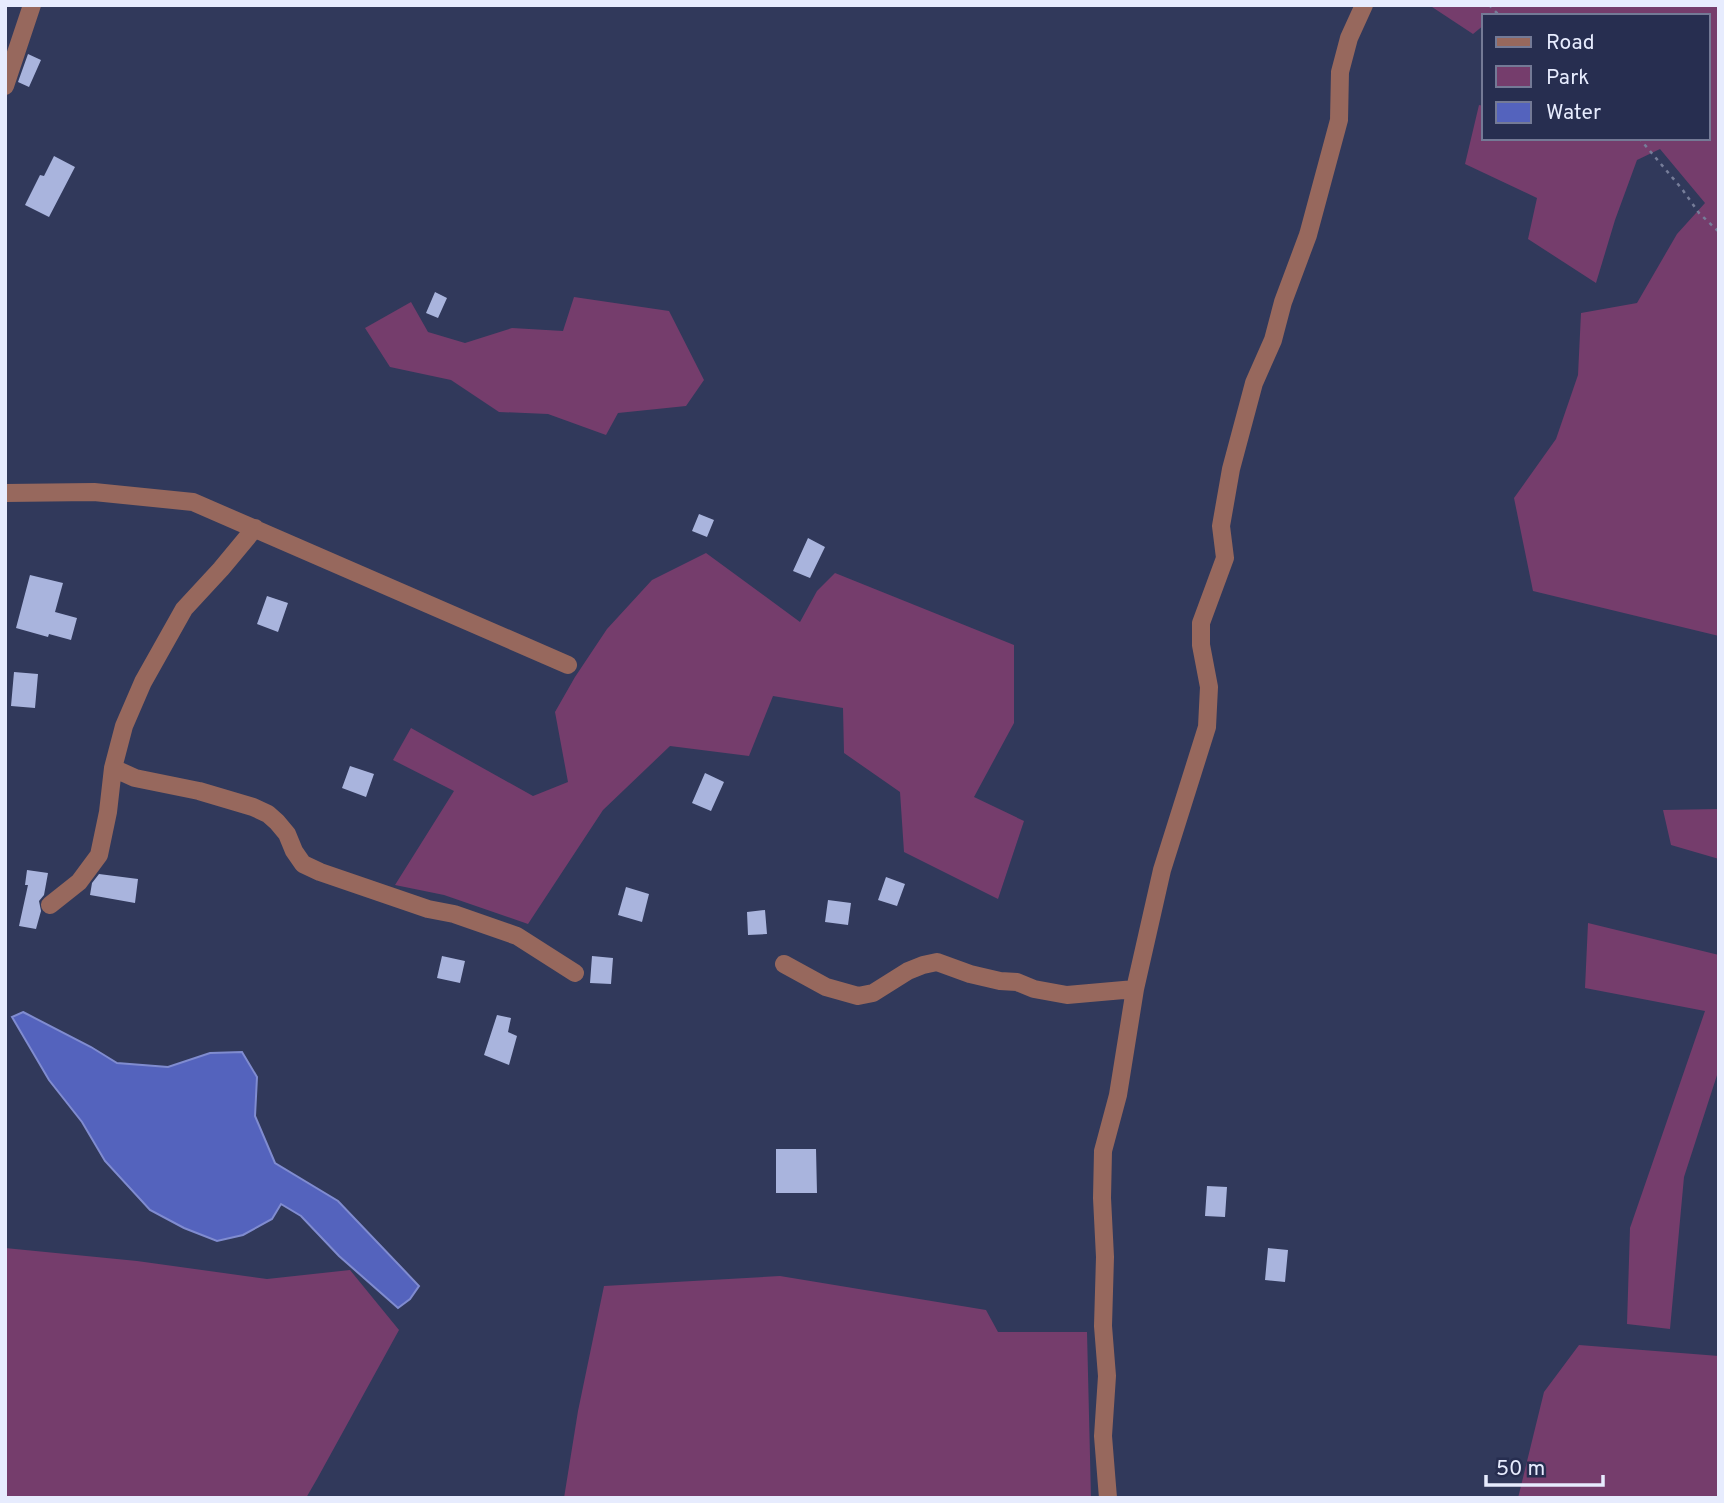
<svg xmlns="http://www.w3.org/2000/svg" width="1724" height="1503" viewBox="0 0 1724 1503" font-family="Overpass,sans-serif">
  <style>
    .green { fill: #753d6c }
    .water { fill: #5463bd; stroke: #808cd0; stroke-width: 2 }
    .building { fill: #a9b4dd }
    .lines { fill: none; stroke-linecap: round; stroke-linejoin: round }
    .path { stroke: #767d99; stroke-width: 2.5; stroke-dasharray: 3.5 5; stroke-linecap: butt }
    .minor { stroke: #97685d; stroke-width: 18 }
  </style>
  <rect width="100%" height="100%" fill="#31395b"/>
  <path class="green" d="M1429,5h290v631l-186,-45 -19,-93 42,-59 22,-64 3,-62 56,-10 40,-69 28,-31 -45,-54 -23,11 -22,60 -19,63 -68,-44 9,-41 -72,-34 14,-59 5,1v32h224v-122h-194l-4,-3 -7,3h-19v9l-11,9z
    M574,297l95,14 35,69 -18,26 -68,7 -12,22 -58,-21 -49,-2 -48,-32 -61,-13 -25,-39 46,-26 17,30 37,11 47,-15 51,3z
    M706,553l94,69 17,-31 18,-18 179,72v78l-40,74 50,24 -26,78 -94,-47 -4,-60 -56,-39 -1,-45 -70,-12 -24,60 -79,-10 -67,64 -75,114 -84,-29 -49,-10 59,-94 -61,-31 18,-32 122,68 35,-14 -13,-70 20,-35 32,-48 45,-49z
    M1719,809v50l-48,-14 -8,-35z
    M1588,923l131,32v114l-35,108 -14,152 -43,-5 3,-96 75,-217 -120,-23z
    M5,1248l132,13 130,18 83,-9 49,60 -82,149 -11,19h-301z
    M780,1276l206,34 12,22h89l4,166h-527l14,-87 26,-125z
    M1579,1345l140,11v142h-201l26,-106z"/>
  <path class="water" d="M23,1012l68,35 26,16 51,4 42,-14 32,-1 15,25 -2,39 20,47 63,38 81,85 -9,13 -12,9 -59,-52 -38,-40 -20,-12 -9,15 -29,16 -26,6 -33,-13 -34,-18 -45,-49 -23,-39 -33,-42 -37,-63z"/>
  <path class="building" d="M28,54l13,6 -12,27 -11,-5z
    M54,156l21,11 -26,50 -24,-12 15,-30 4,1z
    M435,292l12,6 -9,20 -12,-5z
    M699,514l15,6 -7,17 -15,-6z
    M808,538l17,9 -15,31 -17,-7z
    M30,575l33,8 -8,29 22,6 -6,22 -22,-6 -1,3 -32,-9z
    M267,596l21,7 -10,29 -21,-8z
    M14,672l24,2 -3,34 -24,-2z
    M350,766l24,8 -8,23 -24,-9z
    M705,773l19,9 -13,29 -19,-8z
    M27,870l21,3 -4,22 -5,6 2,10 -5,18 -17,-3 9,-41h-3z
    M99,874l39,5 -3,24 -45,-8 2,-12z
    M886,877l19,7 -8,22 -19,-6z
    M626,887l23,7 -7,28 -24,-7z
    M828,900l23,3 -3,22 -23,-3z
    M765,910l2,24 -19,1 -1,-23z
    M442,956l23,5 -5,22 -23,-5z
    M592,956l21,2 -2,26 -21,-1z
    M497,1015l14,3 -3,14 9,4 -8,29 -25,-10z
    M776,1149h40l1,44h-41z
    M1207,1186l20,1 -2,30 -20,-1z
    M1268,1248l20,2 -3,32 -20,-2z"/>
  <g class="lines">
    <path class="path" d="M1489,5l11,11
      M1639,138l43,51 17,24 20,19"/>
    <path class="minor" d="M5,86l27,-81
      M5,493l89,-1 99,10 375,163
      M113,768l22,10 64,13 54,16 15,7 9,8 10,12 7,17 9,13 17,8 108,37 26,5 63,22 58,37
      M50,905l29,-23 20,-27 9,-43 5,-44 11,-42 19,-44 41,-73 37,-40 34,-41
      M784,964l42,23 32,9 15,-3 35,-22 15,-6 14,-3 33,12 30,7 17,1 17,7 33,6 68,-6
      M1108,1498l-5,-62 4,-60 -4,-50 2,-69 -3,-59 1,-47 15,-56 17,-106 27,-119 45,-143 2,-40 -8,-42v-22l24,-65 -4,-32 10,-57 23,-86 19,-43 10,-38 25,-67 31,-115 1,-48 9,-34 15,-33"/>
  </g>
  <rect width="1724" height="1503" fill="none" stroke="#e7ecfe" stroke-width="14"/>
  <rect x="1482" y="14" width="228" height="126" fill="#272e50" stroke="#747a96" stroke-width="2"/>
  <rect x="1496" y="37" width="35" height="10" fill="#97685d" stroke="#747a96" stroke-width="2"/>
  <text x="1546" y="49" font-size="21" fill="#e7ecfe">Road</text>
  <rect x="1496" y="66" width="35" height="21" fill="#753d6c" stroke="#747a96" stroke-width="2"/>
  <text x="1546" y="84" font-size="21" fill="#e7ecfe">Park</text>
  <rect x="1496" y="102" width="35" height="21" fill="#5463bd" stroke="#747a96" stroke-width="2"/>
  <text x="1546" y="119" font-size="21" fill="#e7ecfe">Water</text>
  <path d="M1486 1475v10h117v-10" fill="none" stroke="#e7ecfe" stroke-width="3.5"/>
  <text x="1496" y="1475" font-size="21" fill="#e7ecfe" stroke="#272e50" stroke-width="5" paint-order="stroke">50 m</text>
</svg>
